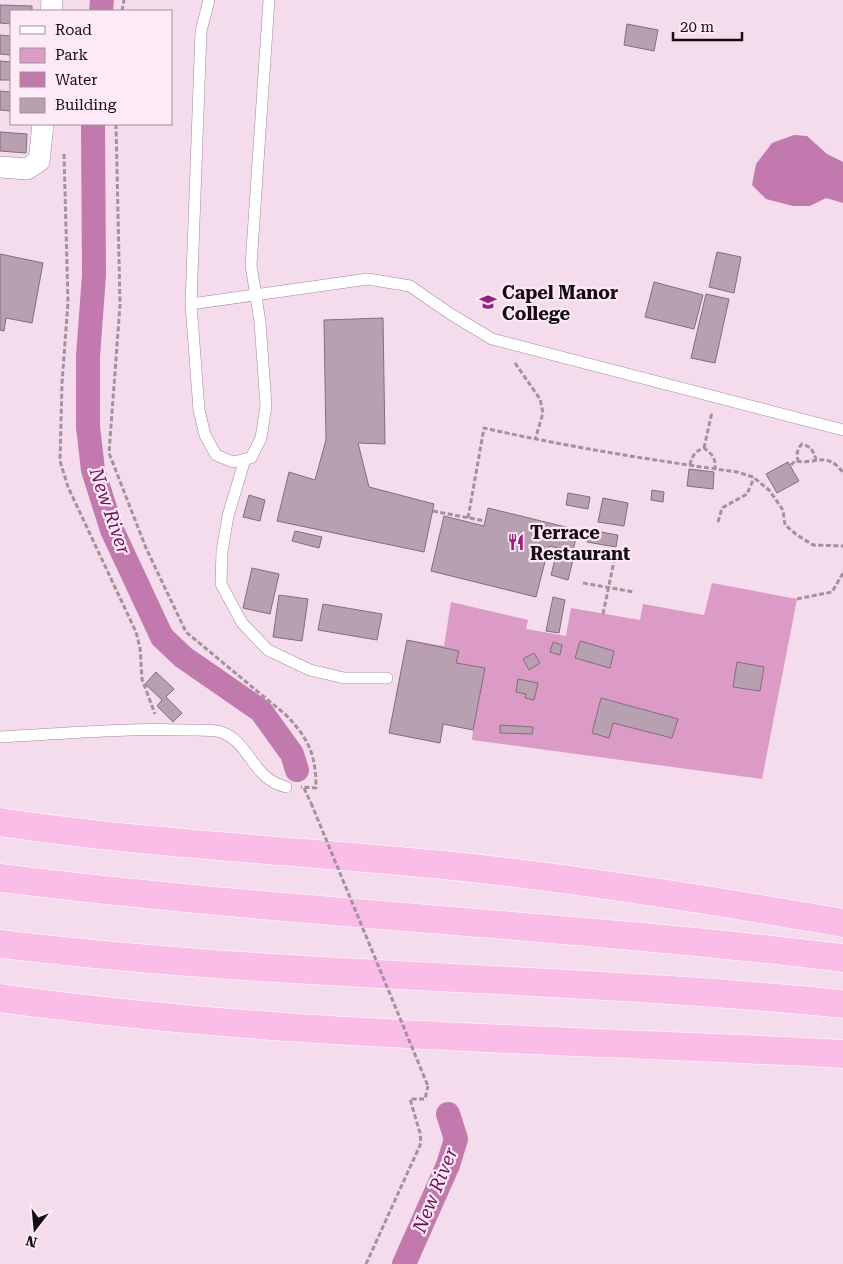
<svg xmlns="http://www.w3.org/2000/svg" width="843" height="1264" viewBox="0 0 843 1264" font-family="'Roboto Serif',serif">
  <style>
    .green { fill: #dc9ac7 }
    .water { fill: #c279ad }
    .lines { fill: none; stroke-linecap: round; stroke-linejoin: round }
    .canal { stroke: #c279ad; stroke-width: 24 }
    .building { fill: #b8a0b0; stroke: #826d7b }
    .lane-casing { stroke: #a18a99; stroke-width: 12 }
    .street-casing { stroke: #a18a99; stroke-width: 22 }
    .highway-casing { stroke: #fff; stroke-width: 29 }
    .path { stroke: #a4919e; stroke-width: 3; stroke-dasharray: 5 2.5; stroke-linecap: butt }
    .lane { stroke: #fff; stroke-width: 11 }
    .street { stroke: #fff; stroke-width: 21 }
    .highway { stroke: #fabde7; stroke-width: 28 }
    .path-bridge { stroke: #a4919e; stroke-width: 3; stroke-dasharray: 5 2.5; stroke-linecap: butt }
    .labels { text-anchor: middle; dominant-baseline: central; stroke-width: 4.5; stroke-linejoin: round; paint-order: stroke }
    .poi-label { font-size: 18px; font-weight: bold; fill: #140c11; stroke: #feeaf7; text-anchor: start }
    .water-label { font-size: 19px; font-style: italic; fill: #6a1157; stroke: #feeaf7 }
  </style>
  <rect width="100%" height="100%" fill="#f4dcec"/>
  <path class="green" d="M712,583l85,16 -35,180 -290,-39 1,-10 -29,-6 -4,19 -51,-10 18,-93 37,6 7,-44 77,18 -2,9 40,7 5,-28 69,12 3,-16 61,11z"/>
  <path class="water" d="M794,135l13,1 20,18 16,8v41l-17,-5 -16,8h-17l-27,-7 -14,-14 4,-21 16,-21z"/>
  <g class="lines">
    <path class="canal" d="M101,11l1,-11
      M93,124l1,151 -6,81v71l5,43 19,60 50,107 21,20 78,54 31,43 5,16
      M404,1264l44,-99 8,-26 -8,-25"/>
  </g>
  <path class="building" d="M0,5l32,1v5h-21v13l-11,-1z
    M627,24l31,6 -4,21 -30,-6z
    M0,35l11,1v19l-11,-1z
    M0,61l11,1v18h-11z
    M0,91l11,1v19l-11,-1z
    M0,132l27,2 -1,19 -26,-2z
    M717,252l24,5 -7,36 -25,-6z
    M0,254l43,9 -11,60 -26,-5 -2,13 -4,-1z
    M654,282l49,13 -9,34 -49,-12z
    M706,294l23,5 -14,64 -24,-5z
    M383,318l2,126 -27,-1 11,44 65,17 -10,48 -147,-31 12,-49 26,8 11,-40 -2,-120z
    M788,462l11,19 -22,12 -11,-19z
    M689,469l25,3 -1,17 -26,-3z
    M652,490l12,2 -1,10 -12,-2z
    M568,493l22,4 -2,12 -22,-4z
    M249,495l16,5 -5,21 -17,-4z
    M603,498l25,5 -4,23 -26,-4z
    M488,508l90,22 -5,21 -24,-5 -13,51 -105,-26 13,-55 40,10z
    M589,530l29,5 -2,12 -29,-5z
    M295,531l27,6 -3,11 -27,-7z
    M557,552l17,4 -6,24 -17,-5z
    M252,568l27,6 -9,40 -27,-6z
    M279,595l29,4 -6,42 -29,-4z
    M553,597l12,3 -6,33 -13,-2z
    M323,604l59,10 -5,26 -59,-10z
    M407,640l52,11 -3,12 29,5 -12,62 -30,-6 -3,19 -51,-10z
    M580,641l34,10 -4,17 -35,-10z
    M553,642l9,3 -2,10 -10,-3z
    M534,653l6,10 -11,7 -6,-11z
    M737,662l27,5 -4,24 -27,-4z
    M156,672l18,17 -8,8 16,16 -9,9 -16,-16 5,-6 -17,-16z
    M518,679l20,4 -4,17 -9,-2 1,-4 -10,-2z
    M601,698l77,21 -6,19 -59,-15 -4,15 -17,-5z
    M500,725l33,2 -1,7 -32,-1z"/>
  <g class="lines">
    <g class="lane-casing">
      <path id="lane" d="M209,0l-8,31 -10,273 8,106 6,25 11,20 17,7 18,-4 10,-20 5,-32 -6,-84 -9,-57 18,-265
        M191,304l177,-25 42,7 39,27 43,26 351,91
        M245,459l-17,57 -6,35 -1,33 21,39 26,27 42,20 34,8h43
        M0,737c61,-3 122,-9 183,-7 10,0 29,-1 38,2 29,10 31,47 65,55"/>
    </g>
    <g class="street-casing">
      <path id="street" d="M51,11l1,-11
        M0,167l27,2 12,-8 4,-37"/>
    </g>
    <g class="highway-casing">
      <path id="highway" d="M0,822c154,23 309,29 463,45 128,14 254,34 380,56
        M0,878c280,35 563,46 843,80
        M0,944c280,34 563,32 843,60
        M0,998c279,39 562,41 843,56"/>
    </g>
    <path class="path" d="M122,11l2,-11
      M116,124l4,181 -11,148 37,95 40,84 100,83c23,24 30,40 30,73l-15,-1
      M64,154l4,148 -6,81 -2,78 8,26 68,145 4,16 2,31 13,35
      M515,363l25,36 3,14 -8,27
      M704,448l8,-36
      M798,462c-1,-8 -2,-12 4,-18 9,3 11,6 14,15
      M690,465c2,-9 5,-14 14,-17 8,6 12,10 11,21
      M791,465l4,-4c21,4 32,-11 48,12
      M433,511l52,10
      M468,518l16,-90c84,19 168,32 253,44l16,5 16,13 14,20 2,15 12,10 16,10 30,1
      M718,522l4,-14 25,-14 7,-16
      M583,583l51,9
      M797,599l35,-7 11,-19
      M603,614l11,-53
      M304,788l7,15
      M366,1264l55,-121 -1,-10 -10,-34h15l3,-13"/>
    <use href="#lane" class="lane"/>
    <use href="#street" class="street"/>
    <use href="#highway" class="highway"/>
    <path class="path-bridge" d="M311,803l117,283"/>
  </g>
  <defs>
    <g id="university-bare" transform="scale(1.35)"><path d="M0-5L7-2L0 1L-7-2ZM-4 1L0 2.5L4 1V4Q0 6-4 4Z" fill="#97217d" stroke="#feeaf7" stroke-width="2.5" paint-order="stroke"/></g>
    <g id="restaurant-bare" transform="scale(1.35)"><path d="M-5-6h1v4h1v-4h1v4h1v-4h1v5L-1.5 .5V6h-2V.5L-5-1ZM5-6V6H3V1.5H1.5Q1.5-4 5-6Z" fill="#97217d" stroke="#feeaf7" stroke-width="2.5" paint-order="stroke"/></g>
  </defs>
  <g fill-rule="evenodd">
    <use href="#university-bare" x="488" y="302"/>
    <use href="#restaurant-bare" x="516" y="542"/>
  </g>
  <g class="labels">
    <g class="poi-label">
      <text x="502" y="292">Capel Manor<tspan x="502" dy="21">College</tspan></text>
      <text x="530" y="532">Terrace<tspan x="530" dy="21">Restaurant</tspan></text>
    </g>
    <g class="water-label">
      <text transform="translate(110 511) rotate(71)">New River</text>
      <text transform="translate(435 1190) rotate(-68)">New River</text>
    </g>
  </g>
  <rect x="10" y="10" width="162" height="115" fill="#feeaf7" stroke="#a0919b"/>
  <rect x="20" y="26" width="25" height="8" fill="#ffffff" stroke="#a0919b"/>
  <text x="55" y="35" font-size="15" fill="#140c11">Road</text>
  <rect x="20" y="48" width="25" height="15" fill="#dc9ac7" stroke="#a0919b"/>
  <text x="55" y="60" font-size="15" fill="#140c11">Park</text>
  <rect x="20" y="72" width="25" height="15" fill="#c279ad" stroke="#a0919b"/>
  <text x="55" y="85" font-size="15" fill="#140c11">Water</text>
  <rect x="20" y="98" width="25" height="15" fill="#b8a0b0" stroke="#a0919b"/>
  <text x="55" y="110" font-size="15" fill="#140c11">Building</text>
  <g transform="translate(35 1229) rotate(196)" stroke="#feeaf7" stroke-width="4" paint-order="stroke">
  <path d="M0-4L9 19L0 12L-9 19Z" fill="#140c11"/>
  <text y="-8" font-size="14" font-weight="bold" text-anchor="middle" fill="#140c11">N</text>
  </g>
  <path d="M673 32v8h69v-8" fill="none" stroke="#140c11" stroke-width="2.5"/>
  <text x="680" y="32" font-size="15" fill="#140c11" stroke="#feeaf7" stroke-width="4" paint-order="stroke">20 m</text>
</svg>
